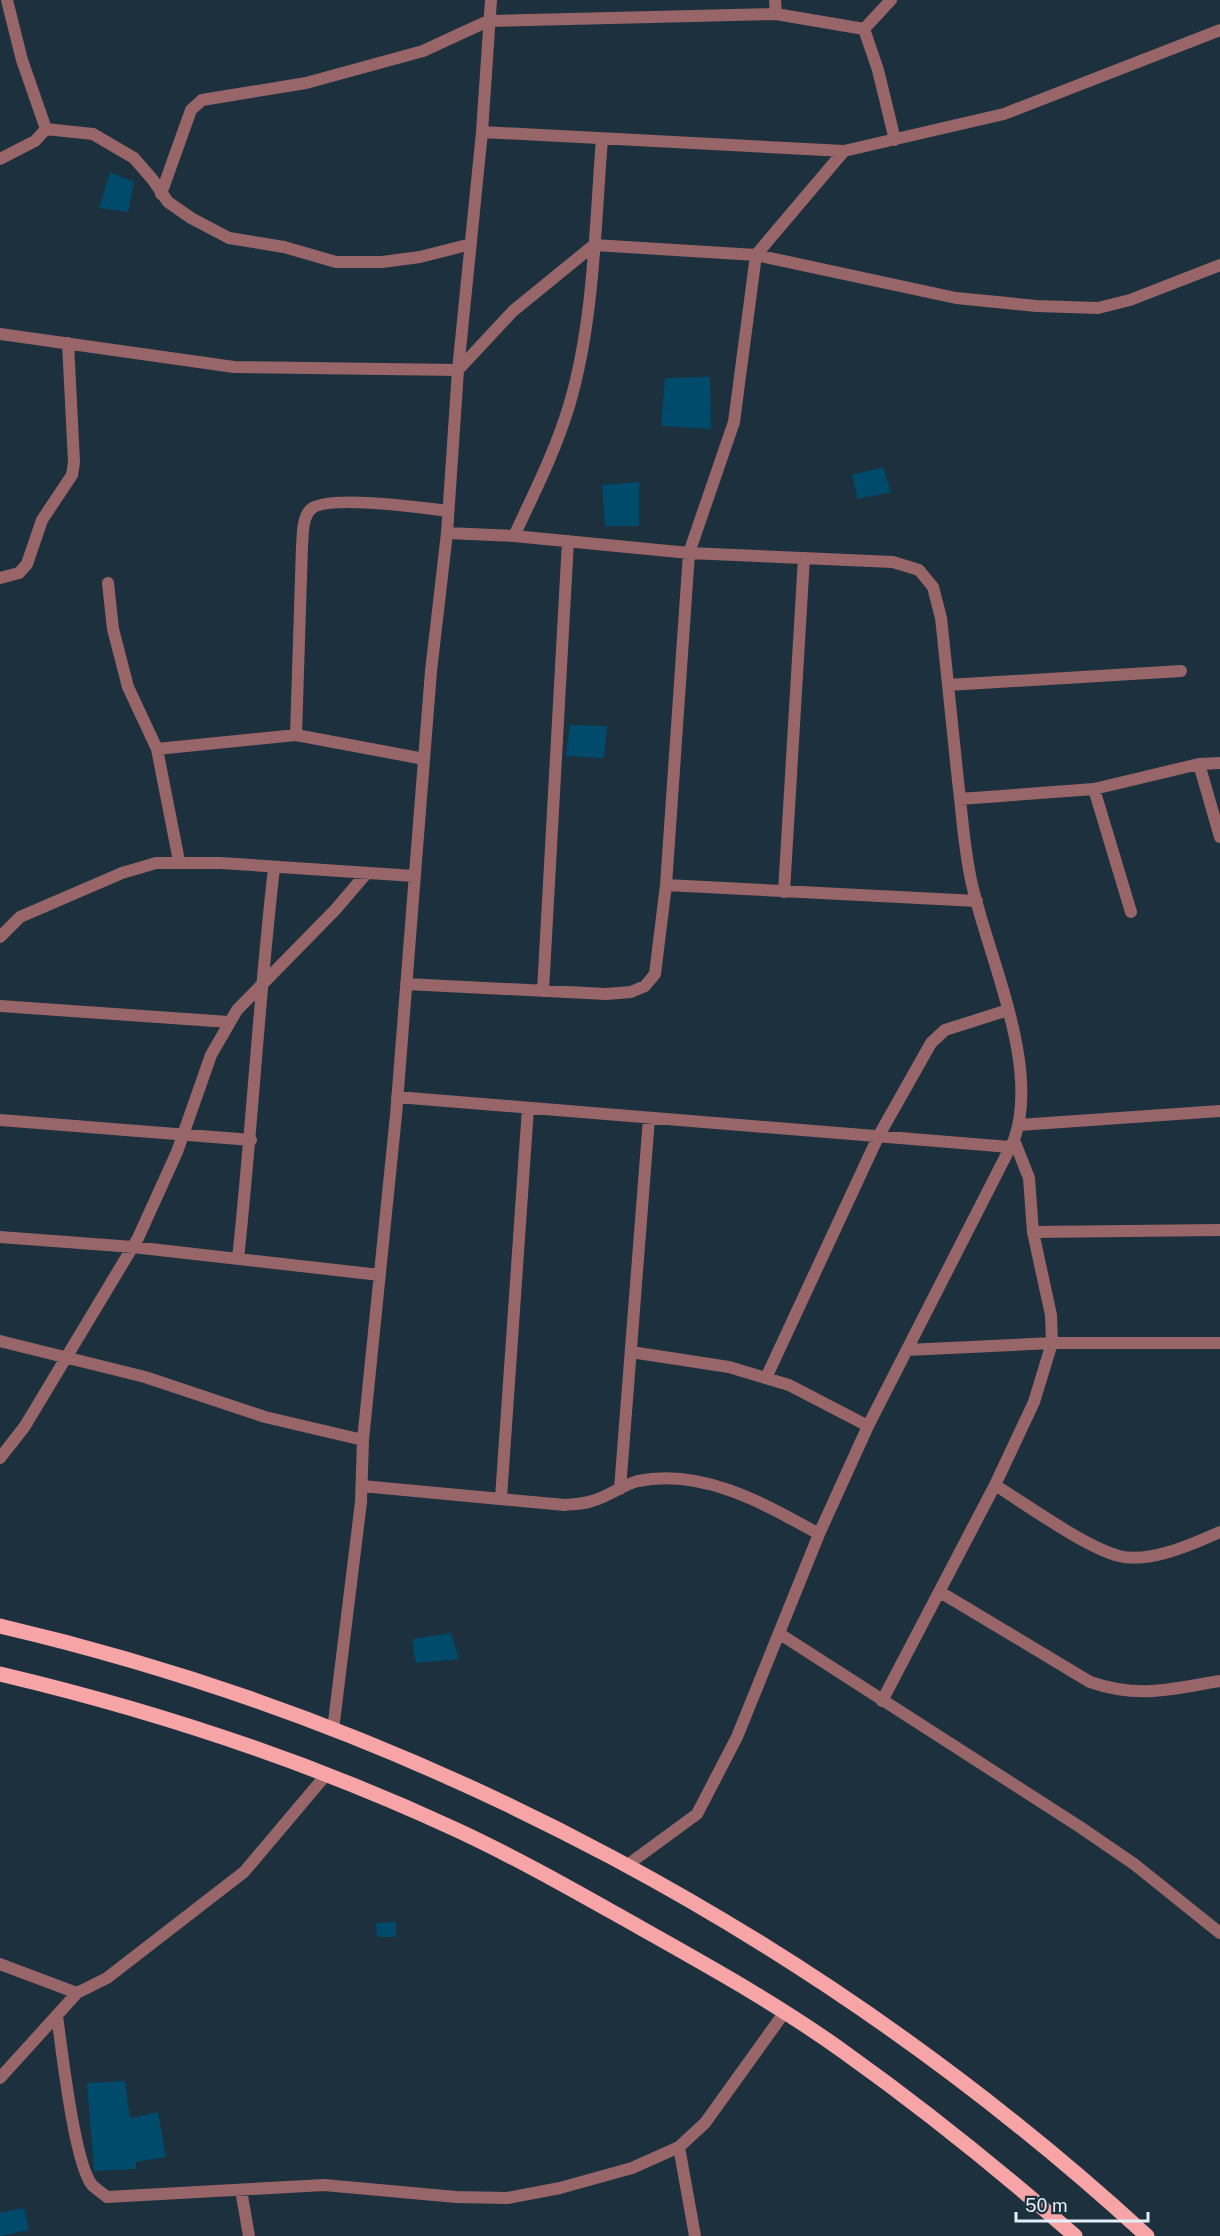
<svg xmlns="http://www.w3.org/2000/svg" width="1220" height="2236" viewBox="0 0 1220 2236" font-family="'Public Sans',sans-serif">
  <style>
    .building { fill: #004b6c }
    .lines { fill: none; stroke-linecap: round; stroke-linejoin: round }
    .minor { stroke: #986668; stroke-width: 12 }
    .primary { stroke: #f7a4a7; stroke-width: 15 }
  </style>
  <rect width="100%" height="100%" fill="#1c303d"/>
  <path class="building" d="M110,172l24,10 -6,30 -29,-4z
    M710,377l1,52 -50,-3 4,-48z
    M883,467l8,25 -33,7 -6,-24z
    M639,482v44h-34l-3,-41z
    M570,725l37,1 -3,32 -38,-2z
    M451,1633l8,26 -43,4 -4,-24z
    M396,1922v15h-19l-1,-14z
    M125,2081l5,37 28,-6 8,45 -30,5v7l-42,2 -7,-88z
    M24,2208l5,22 -29,6v-23z"/>
  <g class="lines">
    <path class="minor" d="M7,0l15,60 24,69
      M775,0l1,14
      M864,29l14,41 17,70
      M864,29l27,-29
      M46,129l47,5 41,24 19,22 15,22 23,16 38,20 55,9 52,15h46l38,-5 51,-13
      M482,132l362,19 160,-37 216,-84
      M0,159l35,-18 11,-12
      M161,194l30,-84 11,-10 104,-17 117,-32 65,-30 288,-7 88,15
      M0,334l234,33 224,3 55,-59 81,-66 162,10 200,43 81,8 61,2 32,-8 90,-35
      M447,533l67,3 175,17 204,9 26,8 14,17 8,31c6,54 11,108 17,163 4,32 6,67 13,99 16,75 70,185 43,260l-146,286 -49,108 -82,203 -40,77 -71,52
      M514,536c20,-43 41,-84 55,-130 25,-83 26,-180 33,-267
      M0,578l19,-5 8,-9 15,-44 30,-45 2,-13 -6,-119
      M108,583l5,46 15,58 29,62 22,112
      M948,685l233,-14
      M296,735l6,-189c1,-11 0,-27 8,-36 15,-16 115,-2 138,1
      M157,749l139,-14 128,24
      M1199,764l21,73
      M1094,789l37,123
      M960,799l134,-10 105,-25 21,-1
      M666,885l311,16
      M784,892l20,-334
      M0,937l20,-20 102,-44 34,-10h65l193,13
      M406,984l200,10 25,-2 14,-6 10,-12 11,-89 23,-332 45,-131 22,-167 88,-104
      M543,991l25,-450
      M0,1006l229,16
      M397,1097l613,50
      M0,1120l251,20
      M1019,1125l201,-14
      M1033,1232l187,-2
      M0,1237l133,10 247,28
      M238,1259c14,-131 21,-261 36,-391
      M0,1341l145,36 120,40 98,23
      M907,1350l145,-7h168
      M631,1352l98,15 60,18 79,41
      M766,1378l112,-241 53,-94 14,-13 63,-20
      M0,1458l25,-32 113,-188 39,-86 34,-97 26,-45 98,-100 30,-35
      M995,1485c32,20 90,62 124,71 30,8 74,-12 101,-24
      M362,1486l203,19c9,-1 18,-1 27,-4 16,-4 30,-16 46,-20 65,-13 127,23 181,53
      M620,1489l29,-371
      M501,1498l27,-390
      M940,1592l150,90c50,17 80,7 130,-1
      M780,1634l300,193 54,37 86,69
      M882,1701l113,-216 39,-83 18,-59 -1,-28 -18,-83 -4,-54 -15,-38
      M333,1730l28,-228 2,-62 33,-325 35,-444 16,-138 11,-163 24,-238 9,-132
      M0,1964l77,29 30,-15 137,-106 82,-97
      M57,2016c5,34 17,146 35,169 4,4 10,8 15,12l217,-12 132,12 51,1 53,-10 72,-20 47,-21 26,-24 79,-110
      M0,2078l77,-85
      M679,2147l16,89
      M241,2190l8,46"/>
    <path class="primary" d="M0,1626c425,99 825,315 1147,610
      M0,1674c157,37 313,89 459,157 62,29 121,63 180,96 69,39 140,78 205,125 80,57 157,119 231,184"/>
  </g>
  <path d="M1016 2212v9h132v-9" fill="none" stroke="#e2eff7" stroke-width="3"/>
  <text x="1025" y="2212" font-size="18" fill="#e2eff7" stroke="#1c303d" stroke-width="4.5" paint-order="stroke">50 m</text>
</svg>
